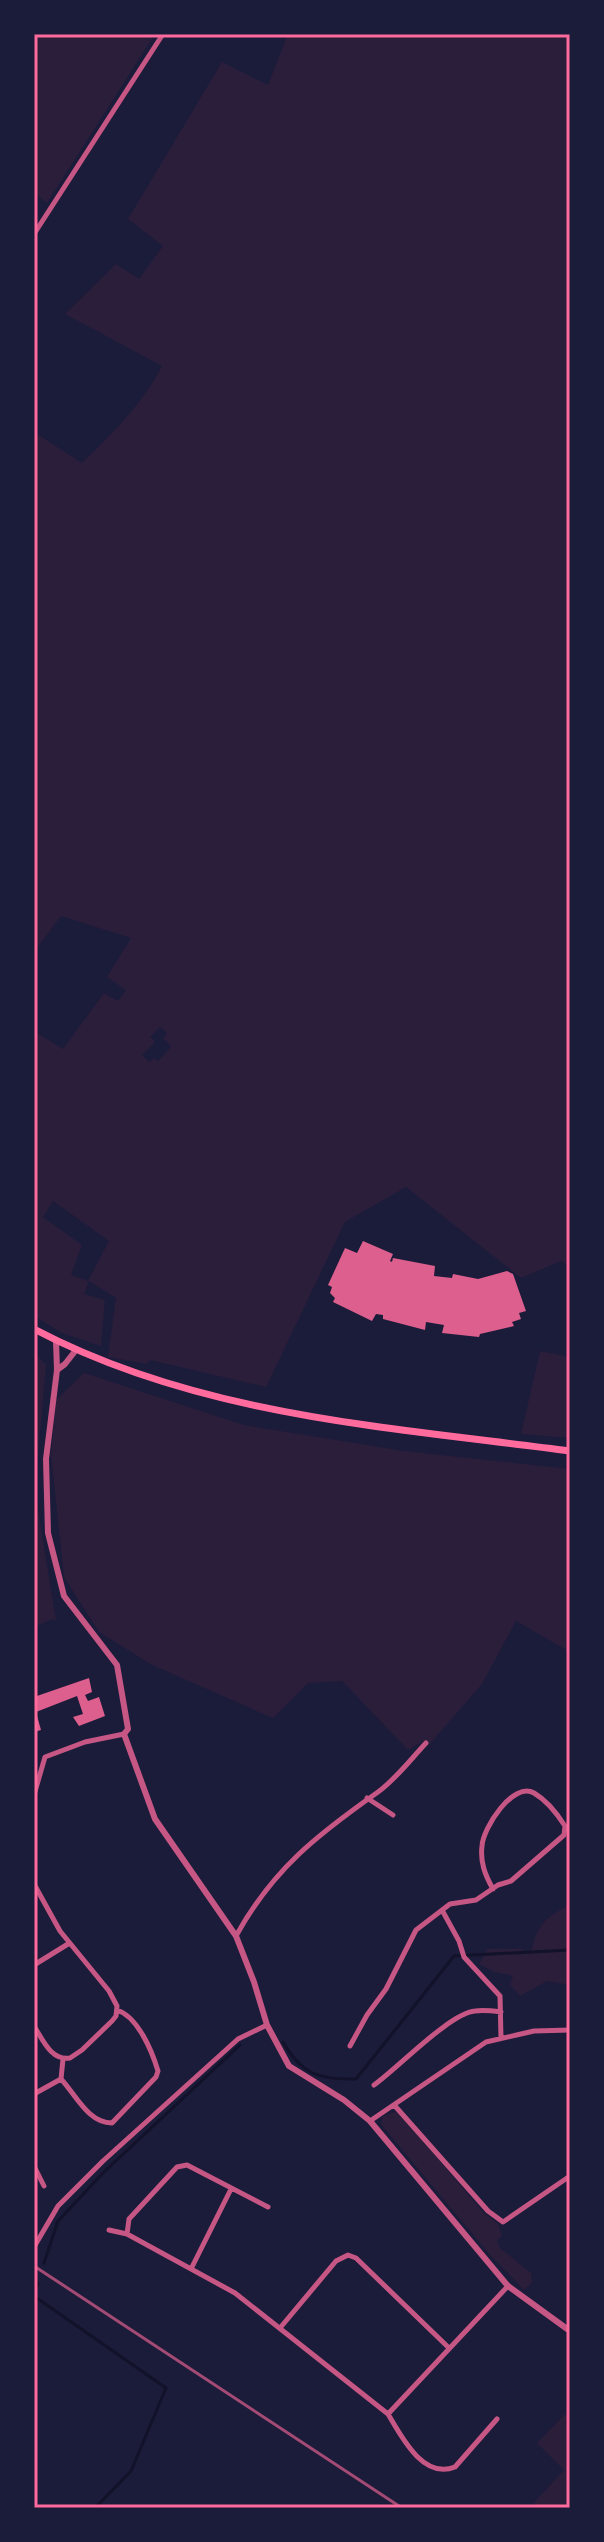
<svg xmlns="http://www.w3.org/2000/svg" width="604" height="2542" viewBox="0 0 604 2542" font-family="Manrope,sans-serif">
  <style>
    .green { fill: #2a1e3b; fill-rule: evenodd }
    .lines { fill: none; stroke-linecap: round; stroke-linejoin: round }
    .stream { stroke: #12122b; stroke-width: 3 }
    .building { fill: #dd5f8e }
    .minor { stroke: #c65784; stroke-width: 5 }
    .tertiary { stroke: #c65784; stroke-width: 6 }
    .primary { stroke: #ff6b9d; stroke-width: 7 }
    .rail { stroke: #a44b75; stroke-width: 3 }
    .neatline { fill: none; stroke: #ff6b9d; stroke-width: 3 }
  </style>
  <rect width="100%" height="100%" fill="#1b1b3a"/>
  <path class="green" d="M34,34h121l-108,169 -13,-10z
    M288,34h282v1231l-9,-4 -40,17 -115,-91 -61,35 -79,165 -116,-27 -3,4 -39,-7 8,-59 -27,-17 -5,13 21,6 -4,46 -39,-13 -28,-17v-285l29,18 41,-56 14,8 8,-11 -19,-13 24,-39 -70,-22 -27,36v-520l48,31c30,-29 61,-60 80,-97l-97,-52 51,-50 23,15 24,-33 -35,-27 94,-157 46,23zM160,1027l7,6 -4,5 8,9 -13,14 -4,-3 -5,4 -7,-7 13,-13 -5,-5zM53,1201l56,40 -21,40 -17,-6 11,-30 -39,-28z
    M540,1351l30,6v81l-49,-4z
    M34,1352l12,13 -11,126 21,130 -4,-2 -18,8z
    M84,1373l160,52 160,26 166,18v183l-54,-31 -34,63 -54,62 -5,-5 -15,9 -66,-69 -34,2 -35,35 -121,-53 -53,-33 -35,-55 -13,-123 5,-54z
    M570,1905v80l-23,-4 -27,15 -10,-11 3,-9 -19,-4 -15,-8 9,-15h32l11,5c5,-28 14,-37 39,-49z
    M395,2112l6,3 82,97 15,12 4,12 -5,4 3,8 31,25 1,10 -8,7 -34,-35 -106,-127 -3,-4 2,-8z
    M565,2414l5,4v90h-41l35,-38 -27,-27z"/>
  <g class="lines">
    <path class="stream" d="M283,2042c19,33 37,38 73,37l98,-123 116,-6
      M44,2263l14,-42 46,-49 136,-127
      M38,2283l-4,13 132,92 -35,83 -36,37"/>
  </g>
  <path class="building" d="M363,1241l30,13 -3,7 2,1 1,-4 42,8 -1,10 18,2 1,-4 25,5 29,-8 6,3 13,37 -7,2 2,6 -9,3 2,4 -34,8 -1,3 -37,-4 2,-8 -18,-3 -1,8 -42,-11v-4l-7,-1 -4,7 -39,-19 2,-4 -5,-5 2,-6 -4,-2 17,-37 12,5z
    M89,1678l3,14 -7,3 3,6 11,-4 6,19 -26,10 -6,-9 10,-3 -6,-18 -41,16 5,18 -7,2v-35z"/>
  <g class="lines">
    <path class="minor" d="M34,234l129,-200
      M34,1795l11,-38 40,-15 39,-8
      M367,1798l26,17
      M34,1884l26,47 49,60 8,15 -1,10 -4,5 -30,29 -12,8c-19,3 -27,-18 -36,-32
      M442,1910l17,31 5,16 36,39 1,42
      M236,1936c37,-67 81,-101 142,-144 18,-13 33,-33 48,-49
      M34,1965l34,-21
      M350,2046l17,-31 19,-26 30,-59 34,-26 26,-4 22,-15 13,-4 53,-46 1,-9c-7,-11 -19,-26 -31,-33 -21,-12 -51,35 -52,53 -2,16 3,29 11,43
      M63,2059l-2,20c15,16 27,44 51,44l44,-46 2,-6c-6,-20 -20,-54 -41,-61
      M374,2085c24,-17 76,-72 101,-74 8,-1 18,0 26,1
      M34,2094l27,-15
      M395,2106l93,105 15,11 67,-46
      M370,2121l116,-79 48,-11 36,-1
      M34,2166l10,20
      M268,2207l-81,-42 -10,2 -48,52 -2,15 108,59 153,121 120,-128
      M109,2230l18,4
      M34,2247l24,-41 45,-45 135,-122 29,-14
      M191,2269l40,-80
      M280,2328l56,-67 12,-6 8,3 92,89
      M388,2414c13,22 35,66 67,53l42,-48"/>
    <path class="tertiary" d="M56,1341l1,29 -11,89 2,74 16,63 53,69 11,64 -4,5 31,85 81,117 18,46 13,43 22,41 55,34 26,21 138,165 62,45
      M57,1370l8,-6 11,-14"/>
    <path class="primary" d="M34,1329c165,87 354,98 536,122"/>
    <path class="rail" d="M34,2266l368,242"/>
  </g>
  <rect width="604" height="2542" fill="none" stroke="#1b1b3a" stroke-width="72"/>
  <rect x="36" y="36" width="532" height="2470" class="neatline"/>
</svg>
